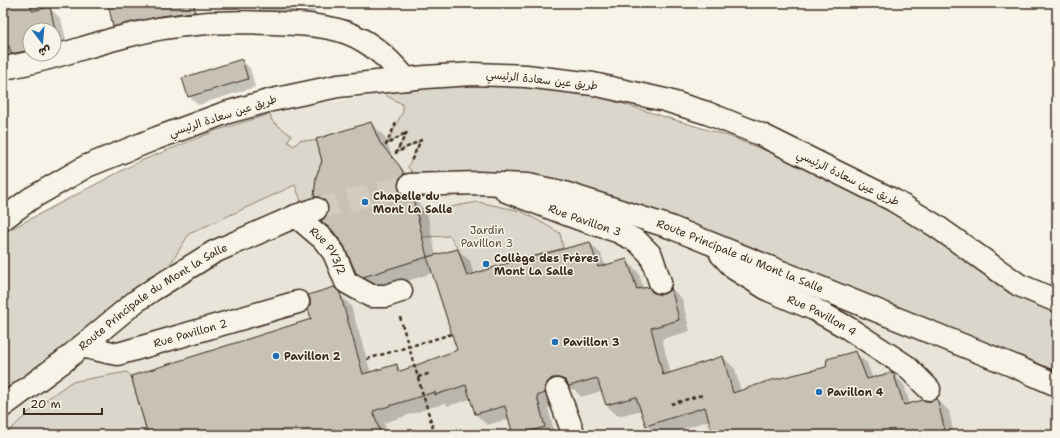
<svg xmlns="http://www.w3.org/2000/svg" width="1060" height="438" viewBox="0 0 1060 438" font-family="'Shantell Sans','Playpen Sans Arabic',sans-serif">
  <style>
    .built { fill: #e9e4d9 }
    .green { fill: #dbd6cb; stroke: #8b8074 }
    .shadow { fill: #0003 }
    .building { fill: #c8c1b6; stroke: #3b2a1e }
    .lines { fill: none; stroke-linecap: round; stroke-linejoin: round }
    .minor-tunnel { stroke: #d1cbc0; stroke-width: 22; stroke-dasharray: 22 11; stroke-linecap: butt }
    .minor-casing { stroke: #3b2a1e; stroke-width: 25 }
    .tertiary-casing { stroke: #3b2a1e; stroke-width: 25 }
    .path { stroke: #3b2a1e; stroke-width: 2.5; stroke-dasharray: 4 3; stroke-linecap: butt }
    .minor { stroke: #f7f3e8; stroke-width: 22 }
    .tertiary { stroke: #f7f3e8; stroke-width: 22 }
    .poi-dot { fill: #1f6fb2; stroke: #f7f3e8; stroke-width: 1.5 }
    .labels { text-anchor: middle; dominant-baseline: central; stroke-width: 3; stroke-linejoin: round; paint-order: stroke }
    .street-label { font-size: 11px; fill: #3b2a1e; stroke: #f7f3e8 }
    .poi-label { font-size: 11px; font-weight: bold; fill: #3b2a1e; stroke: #f7f3e8; text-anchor: start }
    .park-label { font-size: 11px; fill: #5b4c41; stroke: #f7f3e8 }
  </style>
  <rect width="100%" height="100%" fill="#f7f3e8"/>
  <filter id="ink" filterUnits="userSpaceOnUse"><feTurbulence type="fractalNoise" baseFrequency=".025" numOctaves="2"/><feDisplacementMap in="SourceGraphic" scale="8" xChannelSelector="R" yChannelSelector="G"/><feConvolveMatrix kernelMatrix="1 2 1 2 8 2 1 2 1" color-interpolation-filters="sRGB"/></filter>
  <g filter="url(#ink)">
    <path class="built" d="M425,87l303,49 169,76 112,81 48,20v122h-1054v-200l6,-5 129,-68 77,-31 77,-23z"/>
    <path class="green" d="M509,84l78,9 141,43 85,33 87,45 109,79 48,20v58l-268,-106 -164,-61 -204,-20 -13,-17 12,-26 -24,12 10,-20 -20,12 17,-34 -1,-7 -15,-8 -1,-3 39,-6z
      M270,114l2,7 20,15 -3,2 -1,4 6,4 6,-6 17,1 5,20 -6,16v32l-10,5 -11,-29 -106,49 -34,55 -152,126v-180l6,-5 129,-68 77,-31z
      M478,202l43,9 39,22 3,15 -96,28 -9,-27 -8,-13 -28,1 -5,-24z
      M127,372l4,4 17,59h-72l-1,-3 -10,3h-60l24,-23 42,-30z"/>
    <path class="shadow" d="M3,3h31l6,7 10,-2 11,11 7,29 -14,3v-21h-24v24l-27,7z
      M109,3h81l4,18 -72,13 -8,-8z
      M258,3h95l-39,4 2,16 -45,-2 -12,-11z
      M241,60l9,8 5,19 -57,18 -9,-9z
      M371,123l14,14 8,21 19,22 -1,18h2l14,14 9,44 22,-6 12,11 4,14 116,-32 11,11 4,12 21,-6 12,12 6,17 4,-1 6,6 10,1 6,-4 1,-3 11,11 8,32 -28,8 9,35 52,-17 12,12 6,23 86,-24 28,-16 12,11 6,16 19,-6 12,12 6,19 22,-2 5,-3 12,12 5,24h-240l-4,-15 -45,15h-9l-9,-10 -5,-15 -24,6 -12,-11 -4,-14 -21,6 -6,-7 -4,-1h-6l-9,16 -8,3 7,27h-41l-5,-16 -22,6 -12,-11 -4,-15 -23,7 -3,-3 -61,20 4,12h-239l163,-115 22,-32 17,18 20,67 25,-8 6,6 57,-20 -26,-78 -56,17 -6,-3 -14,-14 -12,-28 -23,-24 4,-4 3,-7 -14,-13z"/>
    <path class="building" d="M3,3h27l2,8 18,-4 8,35 -4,2v-14h-24v20l-19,4 -2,-8 -6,1z
      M108,3h86l1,9 -34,4 -48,11z
      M242,59l6,20 -60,18 -6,-19z
      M371,122l9,21 19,22 5,9 -5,5 -1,7 1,5 5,5 9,1 14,60 -64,20 -7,-4 -12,-27 -11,-15 -12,-10 5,-4 2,-6v-6l-4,-5 -5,-3h-5l2,-20 6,-16 -6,-22z
      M590,242l8,25 29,-8 10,30 12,-2 3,5 5,2h7l5,-3 2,-4 8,33 -28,8 12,47 60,-19 10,37 35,-12 58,-14 1,-8 29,-8 11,28 26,-7 11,33 19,-5 3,1h6l5,-3 8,33 -15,4h-217l-8,-28 -59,19 -10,-29 -30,8 -9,-27 -28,8 -4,-6 -6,-2h-7l-4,4 -3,6v5l-8,3 8,31 -30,8h-2l-8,-29 -30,8 -9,-29 -31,10v-3l-62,19 8,24h-233l-17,-59 180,-57 -3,-11 2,-3v-6l-2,-4 26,-8 6,6 23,81 34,-10 1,8 59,-22 -30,-93 31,-8 9,27 34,-11z"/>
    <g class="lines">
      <path class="minor-tunnel" d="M316,209l94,-24"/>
      <g class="minor-casing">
        <g id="minor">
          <path d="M3,68c42,-6 82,-22 123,-32 50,-13 96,-15 147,-13 63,2 91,6 133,56"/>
          <path id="s1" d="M410,185l68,-2 50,2 33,7 109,35 344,139 43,19"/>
          <path id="s2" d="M506,191l71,27 40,13 20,10 14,14 9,27"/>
          <path id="s3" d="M296,216l27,23 8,10 3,4 12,29 25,14h15l15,-5"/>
          <path id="s4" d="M721,254l14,15 34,21 45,19 34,19 58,38 23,23"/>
          <path id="s5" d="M82,346l30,7 6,1 180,-52"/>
          <path d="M557,390l17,45"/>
          <path id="s6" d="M3,406l61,-45 71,-59 19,-13 60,-37 82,-36 20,-7"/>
        </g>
      </g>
      <g class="tertiary-casing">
        <path id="tertiary" d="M3,219l27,-20 57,-33 70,-28 68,-25 47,-13 66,-14 88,-9 47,-3 53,2 67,8 72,16 42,13 55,22 131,65 43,26 83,59 38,16"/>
      </g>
      <path class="path" d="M396,123l-10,22 21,-13 -11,21 25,-13 -10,21
        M400,317l35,118
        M367,359l85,-25
        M418,377l13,-4
        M671,404l31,-9
        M528,431l1,4"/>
      <use href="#minor" class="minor"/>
      <use href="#tertiary" class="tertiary"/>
    </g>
  </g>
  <g class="poi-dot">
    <circle cx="365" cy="202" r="4"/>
    <circle cx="486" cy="264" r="4"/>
    <circle cx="555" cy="342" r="4"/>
    <circle cx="276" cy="356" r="4"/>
    <circle cx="819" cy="392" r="4"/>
  </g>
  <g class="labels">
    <g class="street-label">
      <text transform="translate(542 80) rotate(6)">طريق عين سعادة الرئيسي</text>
      <text transform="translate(223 116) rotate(-18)">طريق عين سعادة الرئيسي</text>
      <text transform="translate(848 178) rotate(26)">طريق عين سعادة الرئيسي</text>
      <text stroke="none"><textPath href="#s2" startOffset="84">Rue Pavillon 3</textPath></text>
      <text stroke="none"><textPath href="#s3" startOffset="48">Rue PV3/2</textPath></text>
      <text stroke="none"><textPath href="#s1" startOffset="342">Route Principale du Mont la Salle</textPath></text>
      <text stroke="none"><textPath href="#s6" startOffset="186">Route Principale du Mont la Salle</textPath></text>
      <text stroke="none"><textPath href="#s4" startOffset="119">Rue Pavillon 4</textPath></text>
      <text stroke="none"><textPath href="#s5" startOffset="112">Rue Pavillon 2</textPath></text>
    </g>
    <g class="poi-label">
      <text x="373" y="196">Chapelle du<tspan x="373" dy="13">Mont La Salle</tspan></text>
      <text x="494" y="258">Collège des Frères<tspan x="494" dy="13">Mont La Salle</tspan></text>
      <text x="563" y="342">Pavillon 3</text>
      <text x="284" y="356">Pavillon 2</text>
      <text x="827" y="392">Pavillon 4</text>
    </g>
    <g class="park-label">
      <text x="487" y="230">Jardin<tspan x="487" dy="13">Pavillon 3</tspan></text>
    </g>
  </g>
  <rect width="1060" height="438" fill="none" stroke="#f7f3e8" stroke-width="16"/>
  <rect x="8" y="8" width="1044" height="422" fill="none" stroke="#3b2a1e" stroke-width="1.5" filter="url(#ink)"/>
  <g transform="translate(42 42) rotate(164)"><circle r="19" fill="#f7f3e8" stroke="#aca397"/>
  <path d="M0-3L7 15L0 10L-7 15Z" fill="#1f6fb2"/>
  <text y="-6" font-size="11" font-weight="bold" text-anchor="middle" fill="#3b2a1e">ش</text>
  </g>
  <path d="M24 408v6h78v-6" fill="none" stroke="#3b2a1e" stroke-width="2"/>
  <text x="30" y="408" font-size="12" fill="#3b2a1e" stroke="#f7f3e8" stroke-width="3" paint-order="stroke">20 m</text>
</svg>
